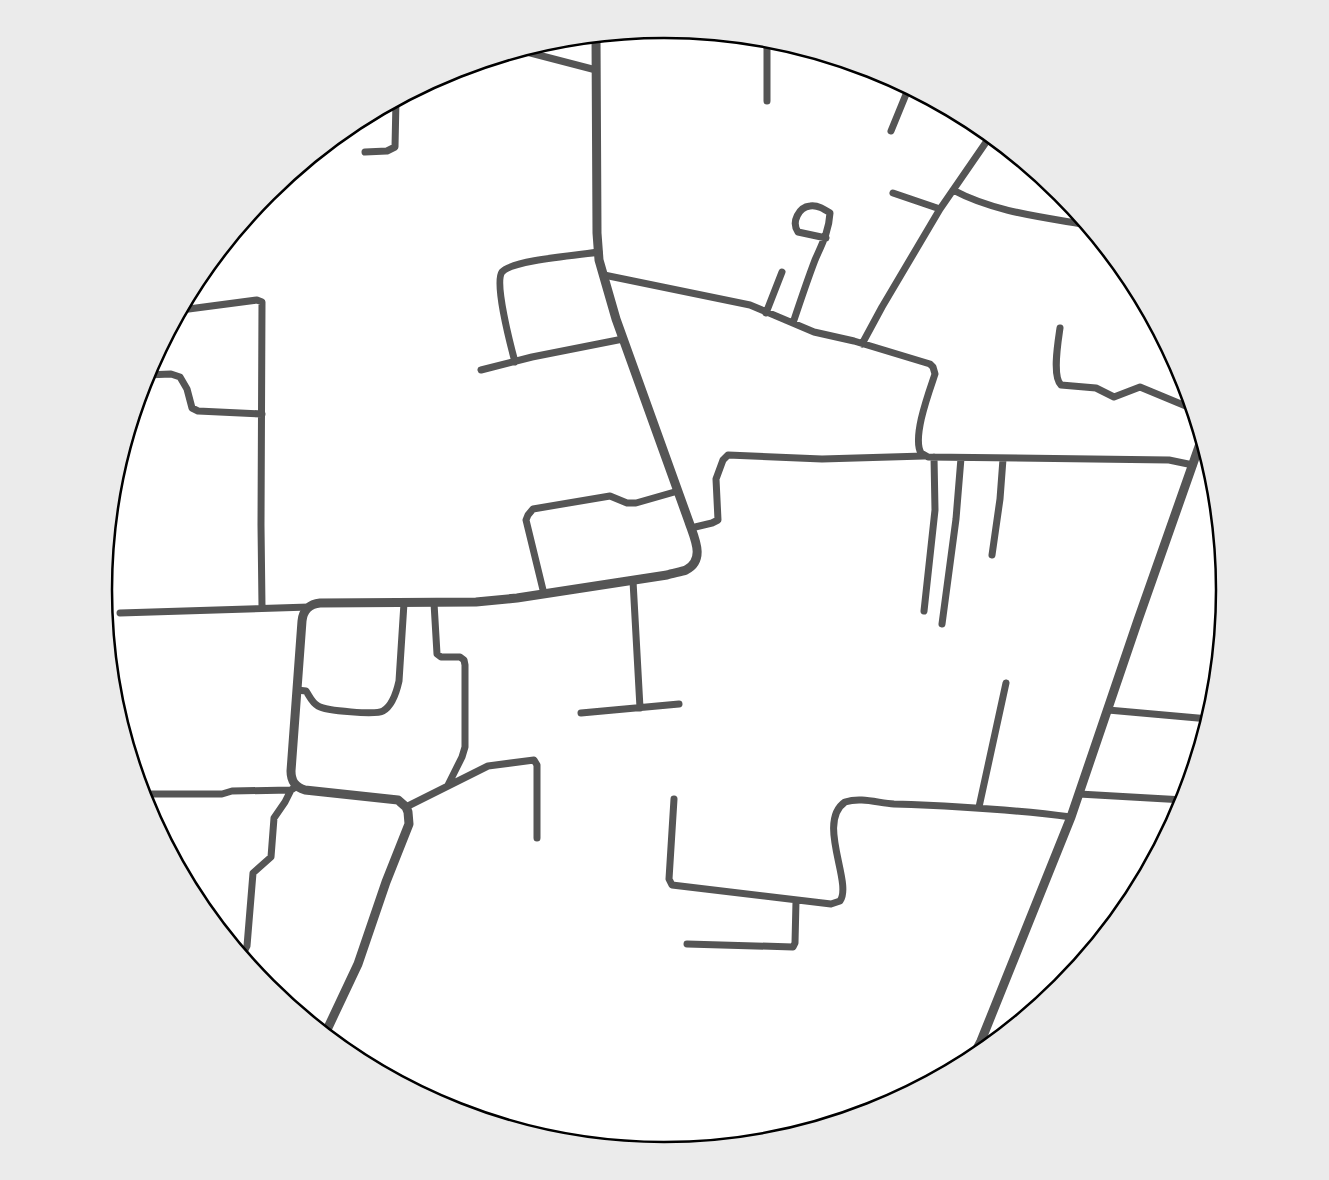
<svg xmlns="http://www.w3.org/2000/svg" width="1329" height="1180" viewBox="0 0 1329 1180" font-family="Signika,sans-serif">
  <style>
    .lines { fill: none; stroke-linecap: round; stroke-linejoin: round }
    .minor { stroke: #555; stroke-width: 7 }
    .tertiary { stroke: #555; stroke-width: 9 }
    .rim { fill: none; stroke: #000; stroke-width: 2.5 }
  </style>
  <rect width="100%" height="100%" fill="#fff"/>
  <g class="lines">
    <path class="minor" d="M519,50l77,20
      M767,101v-53l3,-5c10,0 19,5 29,4
      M891,131l18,-44
      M365,152l22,-1 8,-4 1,-47
      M953,190c41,22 89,27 135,35
      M893,193l47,16
      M604,275l146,30 64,27 40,9 76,23 3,3 2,7c-6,18 -23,63 -14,79l7,4 241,3 24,5
      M181,310l76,-10 5,2 -1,223 1,82
      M766,313l16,-41
      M793,323c7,-21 14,-42 22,-63 7,-16 14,-29 15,-47 -6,-4 -12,-8 -20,-7 -11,1 -19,16 -12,26l28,6
      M1060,328c-2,14 -8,48 1,57l35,3 18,9 26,-10 53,22
      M862,344l20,-37 58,-98 51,-74
      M515,362c-4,-15 -21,-79 -13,-90 10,-12 78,-17 97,-20
      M481,370l51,-13 91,-18
      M146,375l25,-1 9,3 7,12 5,19 6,3 64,3
      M691,528l21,-5 6,-3 -2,-41 7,-19 5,-5 94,4 102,-3
      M992,555l8,-56 3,-40
      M633,581l7,127
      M544,594l-18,-74 2,-5 5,-6 77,-13 17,7h9l42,-12
      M434,603l3,51 4,3h19l4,3 1,5v82l-3,10 -14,28
      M924,611l11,-101 -1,-53
      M120,613l189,-6
      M942,624l14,-105 5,-61
      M297,690l9,1c4,6 6,12 12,15 8,5 58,9 65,5 9,-5 14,-21 16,-30l5,-78
      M1108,710l101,9
      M581,713l98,-9
      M150,794h72l10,-3 59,-1
      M1079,794l105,6
      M674,799l-5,80 3,6 159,19 9,-3c13,-18 -24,-79 5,-99 16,-5 33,1 49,2 60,2 118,5 177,13
      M406,807l82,-41 46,-6 3,5v73
      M979,807l27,-124
      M687,944l106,3 2,-4 1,-42
      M239,952l6,-2 2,-4 6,-73 18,-16 3,-39 11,-16 6,-12 6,-4"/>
    <path class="tertiary" d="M325,1034l33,-70 28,-82 23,-58 -1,-12 -2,-5 -8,-7 -93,-10c-10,-3 -14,-9 -14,-19l11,-150c1,-11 8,-17 18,-18l156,-1 41,-4 150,-23c6,-2 14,-3 19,-5 20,-10 8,-33 3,-48l-73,-203 -17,-59 -2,-27 -1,-198
      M971,1060l10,-19 90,-224 67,-197 64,-182"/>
  </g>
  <path d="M0 0H1329V1180H0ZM112 590a552 552 0 1 1 1104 0a552 552 0 1 1-1104 0Z" fill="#ebebeb" fill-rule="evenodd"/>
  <path class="rim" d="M112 590a552 552 0 1 1 1104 0a552 552 0 1 1-1104 0Z"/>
</svg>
